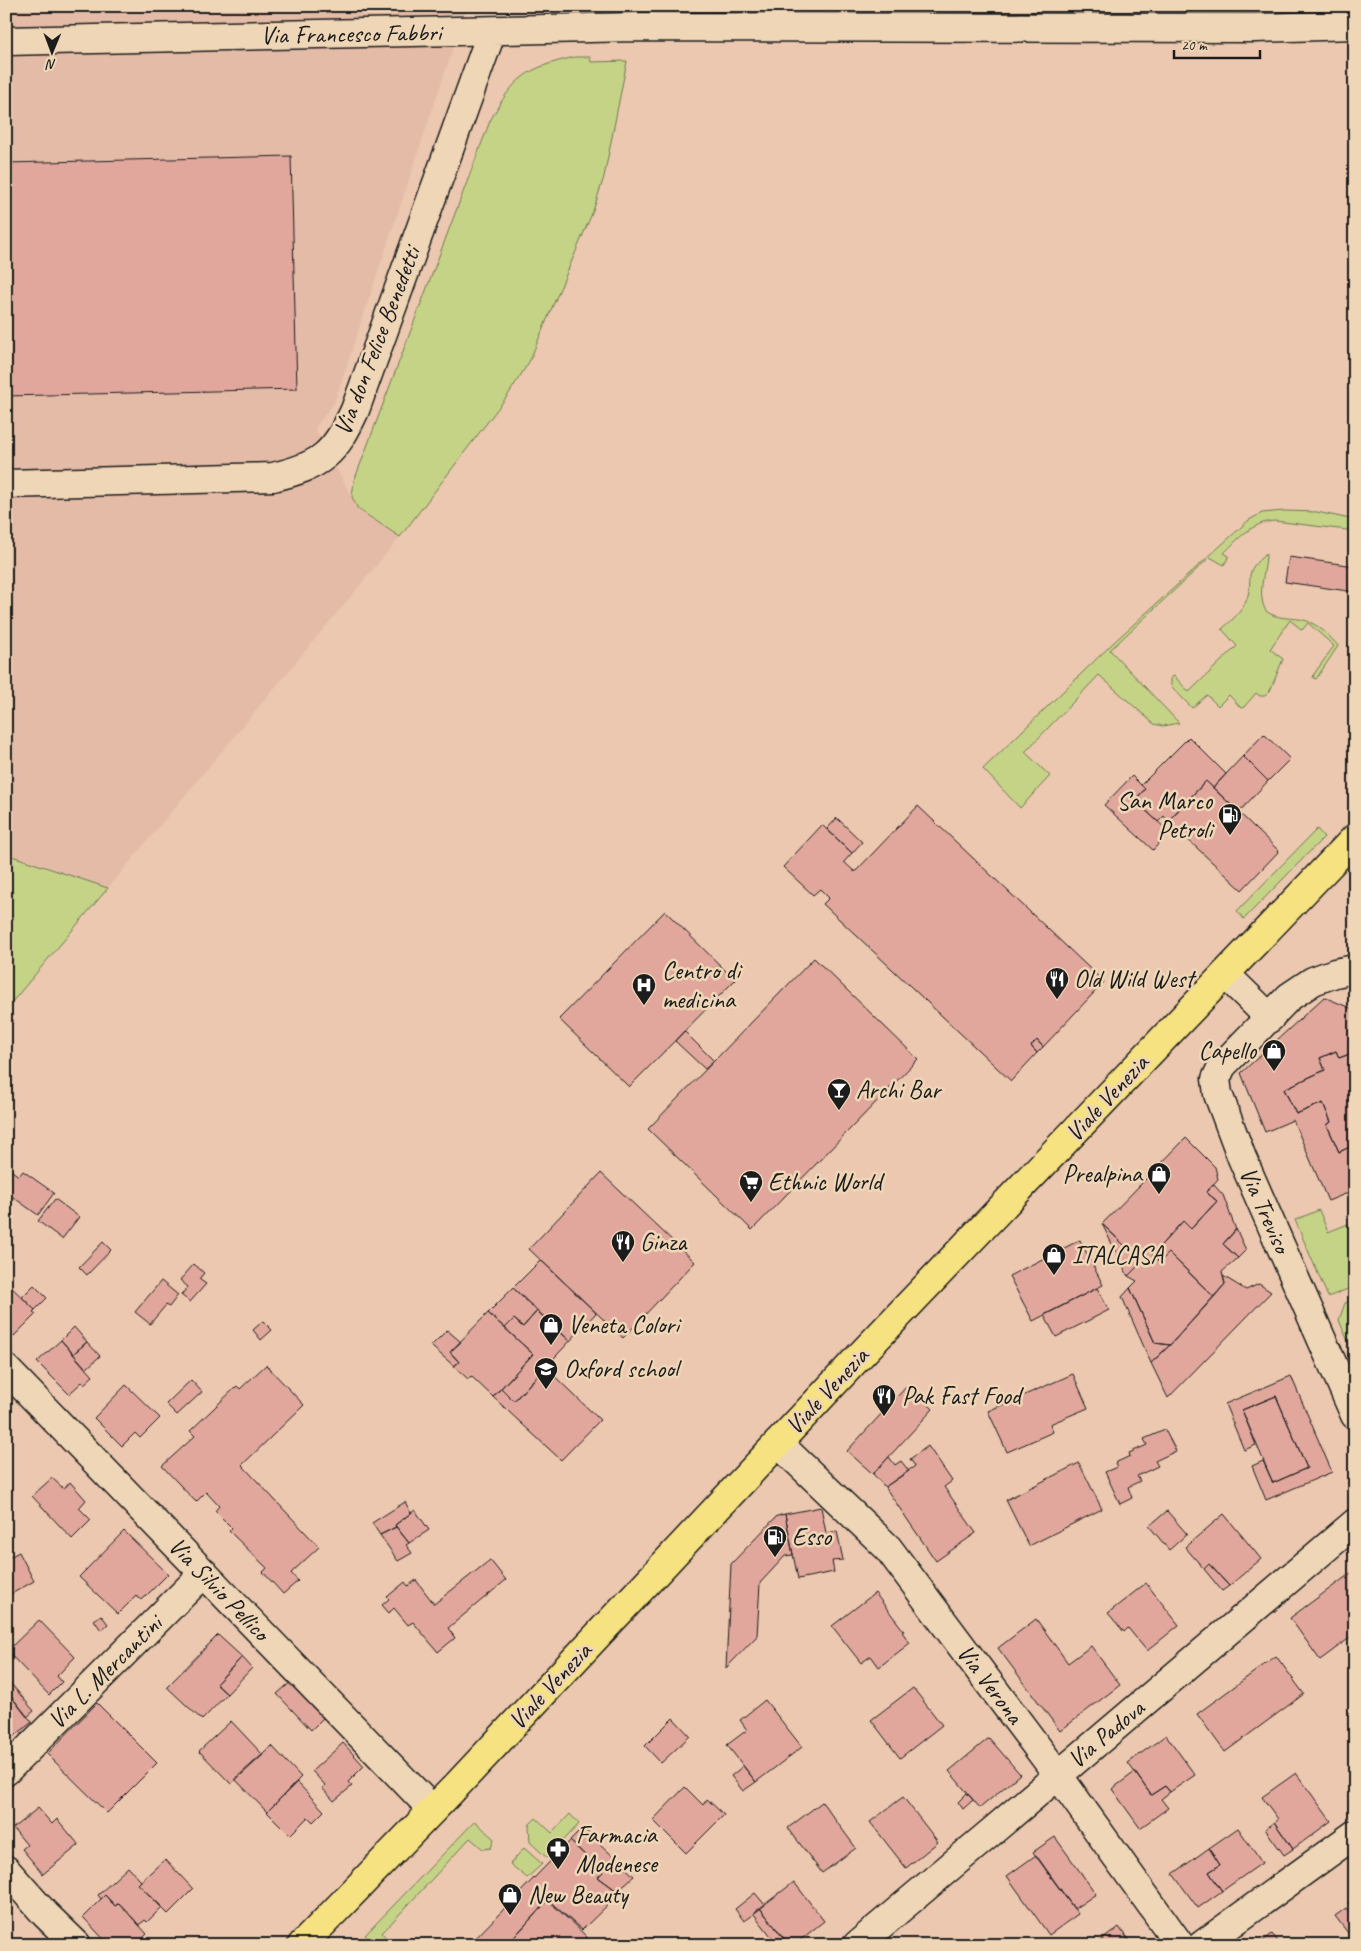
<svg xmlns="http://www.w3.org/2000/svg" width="1361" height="1951" viewBox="0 0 1361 1951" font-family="Caveat,sans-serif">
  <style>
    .built { fill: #e4bba7 }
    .green { fill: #c5d387; stroke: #707852 }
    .building { fill: #e1a79d; stroke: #1c1c1c }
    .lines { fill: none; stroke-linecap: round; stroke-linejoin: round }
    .minor-casing { stroke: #1c1c1c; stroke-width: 31 }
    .primary-casing { stroke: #1c1c1c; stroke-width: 31 }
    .minor { stroke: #efd6b7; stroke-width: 28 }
    .primary { stroke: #f7e281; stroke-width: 28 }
    .labels { text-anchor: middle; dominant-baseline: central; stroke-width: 5; stroke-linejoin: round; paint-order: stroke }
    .street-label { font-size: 25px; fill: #1c1c1c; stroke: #efd6b7 }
    .poi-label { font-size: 25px; fill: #1c1c1c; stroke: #efd6b7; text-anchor: start }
  </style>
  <rect width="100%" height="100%" fill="#ebc8af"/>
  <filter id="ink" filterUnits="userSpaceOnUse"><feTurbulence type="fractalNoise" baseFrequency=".02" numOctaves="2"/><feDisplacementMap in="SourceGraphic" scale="10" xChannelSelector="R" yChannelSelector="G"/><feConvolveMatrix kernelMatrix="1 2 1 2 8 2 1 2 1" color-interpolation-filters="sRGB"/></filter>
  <g filter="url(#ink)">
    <path class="built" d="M6,6h461l-133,397 -19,25 43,81 42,28 -292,351 -102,-34z"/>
    <path class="green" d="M575,57h15l1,5 36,-1 -23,116 -11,34 -64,151 -21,33 -108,142 -42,-28 -6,-12 2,-16 136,-360c24,-44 36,-53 85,-64z
      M1284,511l33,1 38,8v11l-80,-10c-23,1 -36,17 -51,32l5,3 -5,9 -14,-8 -100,93 69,73 -16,3 -9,-2 -55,-49 -74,77 25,24 -30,32 -37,-39 131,-127 135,-122 13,-7z
      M1266,554c0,18 -10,40 0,57 11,9 26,6 38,9 14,4 26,16 34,26l-22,33 -3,-1 1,-4 20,-28 -26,-23 -6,7 -12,-10 -20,29 13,10 -13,32 -5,5h-5l-4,-3 -12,14 -3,1 -12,-13 -11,11 -11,-11 -15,13 -21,-22v-8l3,-2 15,16 48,-46 -15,-17c10,-9 20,-17 25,-30 7,-23 -5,-26 19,-45z
      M1317,829l7,8 -80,82 -7,-8z
      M6,854l102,34 -102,121z
      M1319,1210l9,22 20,-8 7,16v46l-27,11 -33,-77z
      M1355,1299v59l-16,-38 6,-17z
      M570,1814l9,10 -32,34 -17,-16 -1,-17 7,-7 16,15z
      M475,1821l19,18 -3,9 -8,1 -13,-11 -88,95 10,12h-16l-11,-10z
      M524,1848l18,16 -15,14 -17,-14z"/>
    <path class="building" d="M291,156l6,233 -291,7v-233z
      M1289,557l66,9v26l-70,-10z
      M1264,734l26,25 -22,22 -25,-25z
      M1189,737l37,37 -13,14 -7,-7 -38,40 -4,-5 -6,6 -23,-22 10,-11 -4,-4z
      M1243,756l25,25 -29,31 -26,-24z
      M1132,776l13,13 -10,11 34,32 -16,18 -49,-45z
      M1206,781l73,70 -37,39 -74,-69z
      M918,806l186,176 -61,65 -6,-7 -6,6 6,7 -26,28 -188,-177 6,-6 -9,-9 -7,6 -30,-28 39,-42 30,28 -8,9 11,10z
      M837,818l25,24 -10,11 -25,-24z
      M665,911l70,69 -106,107 -70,-68z
      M814,958l104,101 -166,171 -104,-101z
      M1324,997l31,13v42l-16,6 -3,-7 -16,7 5,12 -41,19 12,25 27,-11 8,19 -4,3 12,27 15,-7 1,2v43l-27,11 -35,-81 -28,12 -24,-59z
      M684,1031l30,30 -9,8 -30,-28z
      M1037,1040l6,7 -6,6 -6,-7z
      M1336,1051l3,7 16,-6v34l-5,2 5,3v56l-1,-2 -15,7 -12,-27 4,-3 -8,-19 -27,11 -12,-25 41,-19 -5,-12z
      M1186,1138l29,29 3,12 -12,13 11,9 -26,28 -8,-8 -31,34 8,7 9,-9 45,44 -44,48 -15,-2 -25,-55 7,-7 -9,-5 14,-14 -40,-38z
      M6,1167l13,9 4,-5 31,22 -16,22 -32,-23z
      M601,1173l94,89 -72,76 -94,-89z
      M1213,1184l10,11 13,35 -13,14 15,14 -16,14 3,12 -11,13 -45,-44 -9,9 -8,-7 31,-34 8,8 26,-28 -11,-9z
      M55,1199l24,18 -17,22 -24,-18z
      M1102,1224l40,38 -14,14z
      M1236,1229l10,21 -8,8 -15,-14z
      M1080,1240l23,45 -70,36 -24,-45z
      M103,1242l8,8 -24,25 -8,-8z
      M541,1260l55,53 -26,28 -57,-53z
      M194,1264l10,9 -5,6 7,5 -16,18 -9,-7 7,-8 -8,-7z
      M1223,1276l23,14 13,-6 12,8 -103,106 -17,-35 19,-18 55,-61z
      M161,1281l17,14 -9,12 -3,-2 -16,19 -15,-12z
      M6,1282l29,28 -2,2 3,2 -22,22 -8,-8z
      M34,1285l13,13 -12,12 -13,-13z
      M513,1288l24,23 -14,16 -9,-8 -9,9 -17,-15z
      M1097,1288l12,22 -53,27 -12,-22z
      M1130,1288l25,55 15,2 -19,18 -29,-66z
      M537,1311l33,30 -56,60 -13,-13 32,-34 -28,-26 9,-9 9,8z
      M488,1313l45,41 -40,43 -22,-21 -3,3 -14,-13 5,-4 -9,-10z
      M263,1321l9,9 -11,10 -8,-10z
      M74,1327l13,15 -14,12 -12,-14z
      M447,1330l14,12 -11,10 9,10 -5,4 -23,-20z
      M61,1340l32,36 -9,8 -2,-2 -13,12 -32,-32z
      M87,1342l13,14 -14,13 -13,-15z
      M266,1365l38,40 -62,60 77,82 -28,26 7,8 -15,13 -20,-22 4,-4 -38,-37 3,-3 -17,-17 4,-5 -13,-14 -10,10 -34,-36 33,-30 -5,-5 47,-45 3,3z
      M545,1367l55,53 -39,40 -68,-63 8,-9 13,13z
      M1073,1374l15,34 -38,16 3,8 -46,20 -19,-41z
      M1291,1376l41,96 -66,28 -14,-34 11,-5 10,22 34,-15 -31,-72 -34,14 14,35 -12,5 -19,-46z
      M191,1380l11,12 -25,23 -11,-11z
      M126,1385l34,33 -20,20 -5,-5 -13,13 -28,-28z
      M908,1385l25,24 -60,65 -26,-23z
      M1276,1396l31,72 -34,15 -31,-73z
      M1165,1430l11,21 -21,10 3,5 -21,10 3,5 -12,6 4,11 -12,6 -15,-32 12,-5 -2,-4 15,-7 -1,-3 18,-8 -3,-6z
      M928,1446l24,35 -8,6 32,46 -40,28 -51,-74 30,-21 -5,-7z
      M889,1457l6,8 6,-4 8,10 -24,16 -12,-13z
      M1079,1463l23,46 -73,37 -23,-46z
      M52,1478l12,11 6,-7 16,18 -7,8 12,12 -19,19 -40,-43z
      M405,1502l6,11 -16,12 1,2 -16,8 -8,-12z
      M821,1507l5,26 11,-2 6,29 -11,1 2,11 -36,7 -13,-65z
      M415,1510l14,20 -20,13 -14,-18z
      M1167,1511l20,23 -18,16 -20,-24z
      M785,1514l8,41 -8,1 -25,27 -3,53 -31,32 5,-104 46,-48z
      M1224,1514l37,45 -32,27 -20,-22 -5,5 -19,-22z
      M396,1527l13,16 -3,2 6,8 -14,8 -18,-26z
      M124,1531l44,43 -26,26 -6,-4 -18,18 -39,-37z
      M19,1552l15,29 -28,16v-38z
      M490,1560l16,20 -58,48 7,10 -17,14 -25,-30 -5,3 -14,-17 -5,5 -7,-8 7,-6 -2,-2 18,-15 3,4 8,-6 18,24z
      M1209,1564l20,22 -7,5 -18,-22z
      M1355,1570v64l-35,26 -30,-42z
      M1146,1583l33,42 -32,26 -19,-23 -4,4 -16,-19z
      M875,1593l29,38 -2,1 8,11 -31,24 -8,-11 -10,7 -29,-37z
      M101,1615l7,9 -7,6 -7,-10z
      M1036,1619l32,44 23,-17 29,39 -60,46 -62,-83z
      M39,1620l36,37 -18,19 5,6 -13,13 -42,-44z
      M218,1635l24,22 -26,27 11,10 -25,26 -35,-33z
      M1276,1656l28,38 -79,58 -28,-38z
      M242,1657l10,11 -25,26 -11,-10z
      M6,1678l28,33 -7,6 -21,-27z
      M294,1679l33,35 -16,16 -34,-36z
      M913,1688l29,37 -42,33 -29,-38z
      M6,1690l26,32 -26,21z
      M765,1700l37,47 -46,35 -29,-37 20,-15 -7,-10z
      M97,1703l60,60 -50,50 -60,-59z
      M673,1718l17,18 -29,27 -16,-17z
      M231,1721l32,34 -32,29 -32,-33z
      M1166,1735l29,40 -25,17 -5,-6 -14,9 -23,-32z
      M989,1738l31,36 -40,34 -31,-37z
      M343,1743l21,23 -16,16 4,4 -18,15 -12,-13 3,-3 -13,-14z
      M272,1746l29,31 -34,35 -32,-33z
      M743,1766l13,16 -13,9 -12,-15z
      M1135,1772l16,23 14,-9 5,6 -9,7 7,9 -28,20 -28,-39z
      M1296,1773l35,48 -38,28 -19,-27 4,-3 -16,-22z
      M297,1782l27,29 -11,11 -5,-5 -18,18 -23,-23z
      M685,1787l18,18 4,-6 17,16 -38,38 -33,-33z
      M967,1793l6,7 -10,9 -5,-7z
      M903,1797l35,45 -32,26 -36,-46z
      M822,1802l34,46 -34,25 -34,-45z
      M38,1808l14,16 5,-5 22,26 -36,29 -21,-25 5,-4 -14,-17z
      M1274,1822l19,27 -9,6 -19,-26z
      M583,1828l51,48 -17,15 -19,-14 5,-5 -33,-31z
      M1238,1828l24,35 -40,28 -13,-19 11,-7 -11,-17z
      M1055,1837l41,57 -22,15 -41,-57z
      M570,1841l33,31 -5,5 19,14 -2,2 3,2 -36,35 -34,-30 -41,45h-38z
      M1209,1848l11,17 -11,7 13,19 -24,17 -25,-34z
      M1036,1855l42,59 -29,21 -42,-59z
      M165,1859l28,30 -25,25 -30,-30z
      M128,1867l13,14 -3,3 24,23 -15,15 -2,-2 -6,5 -20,-22 -4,3 -10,-11 -4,4 -3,-4z
      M794,1882l30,39 -30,24h-5l-29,-37z
      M755,1893l10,12 -21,16 -9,-12z
      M105,1895l10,11 4,-3 28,31 -11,11h-27l-26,-28z
      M1355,1898v14l-7,-9z
      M548,1900l39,37 -7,8h-73z
      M760,1908l29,37h-11l-25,-32z
      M1346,1908l9,11v15l-4,3 -16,-21z
      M1119,1927l13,18h-37z
      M1272,1934l9,11h-23z"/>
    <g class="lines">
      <g class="minor-casing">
        <path id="minor" d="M6,41l628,-14 621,1 100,-3
          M6,484l267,-7c48,-11 62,-23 82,-67l137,-379
          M1355,969l-20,4 -22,8 -24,16 -67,69 -6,13 2,15 24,64 113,257
          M1225,974l45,44
          M6,1369l426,440
          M778,1443l110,105 170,227 122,170
          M6,1771l198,-198
          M6,1870l39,44 32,31
          M857,1945l132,-111 366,-311
          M1202,1945l153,-111"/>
      </g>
      <g class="primary-casing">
        <path id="primary" d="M302,1945l157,-162 394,-420 502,-525"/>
      </g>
      <use href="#minor" class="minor"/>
      <use href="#primary" class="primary"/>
    </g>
  </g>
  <defs>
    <g id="fuel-pin" transform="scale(1.25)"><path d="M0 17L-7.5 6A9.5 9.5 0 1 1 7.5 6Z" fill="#1c1c1c" stroke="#efd6b7"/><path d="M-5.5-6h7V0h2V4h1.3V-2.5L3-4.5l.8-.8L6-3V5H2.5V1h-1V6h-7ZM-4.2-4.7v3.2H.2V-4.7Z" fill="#fff"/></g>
    <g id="restaurant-pin" transform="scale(1.25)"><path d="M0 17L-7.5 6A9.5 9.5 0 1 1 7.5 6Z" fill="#1c1c1c" stroke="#efd6b7"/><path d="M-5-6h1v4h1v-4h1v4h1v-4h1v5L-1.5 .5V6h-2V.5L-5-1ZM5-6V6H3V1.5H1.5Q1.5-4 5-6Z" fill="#fff"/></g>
    <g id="hospital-pin" transform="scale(1.25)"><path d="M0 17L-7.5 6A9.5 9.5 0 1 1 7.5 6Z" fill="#1c1c1c" stroke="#efd6b7"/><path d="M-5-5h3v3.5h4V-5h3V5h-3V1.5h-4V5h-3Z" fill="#fff"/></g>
    <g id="shop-pin" transform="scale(1.25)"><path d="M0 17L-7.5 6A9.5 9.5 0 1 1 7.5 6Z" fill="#1c1c1c" stroke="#efd6b7"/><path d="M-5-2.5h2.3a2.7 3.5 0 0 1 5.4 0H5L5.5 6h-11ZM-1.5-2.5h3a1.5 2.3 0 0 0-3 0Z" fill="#fff"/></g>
    <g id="bar-pin" transform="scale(1.25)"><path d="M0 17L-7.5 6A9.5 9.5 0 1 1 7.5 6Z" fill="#1c1c1c" stroke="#efd6b7"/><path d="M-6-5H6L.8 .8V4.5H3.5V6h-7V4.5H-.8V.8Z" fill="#fff"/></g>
    <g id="supermarket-pin" transform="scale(1.25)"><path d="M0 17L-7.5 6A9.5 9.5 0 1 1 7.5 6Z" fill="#1c1c1c" stroke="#efd6b7"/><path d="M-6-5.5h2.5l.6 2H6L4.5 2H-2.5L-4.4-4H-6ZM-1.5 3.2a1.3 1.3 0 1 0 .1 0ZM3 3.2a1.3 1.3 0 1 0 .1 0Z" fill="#fff"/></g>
    <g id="school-pin" transform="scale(1.25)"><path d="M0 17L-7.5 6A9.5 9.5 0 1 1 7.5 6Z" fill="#1c1c1c" stroke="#efd6b7"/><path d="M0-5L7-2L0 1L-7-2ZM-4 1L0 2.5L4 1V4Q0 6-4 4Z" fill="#fff"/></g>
    <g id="pharmacy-pin" transform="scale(1.25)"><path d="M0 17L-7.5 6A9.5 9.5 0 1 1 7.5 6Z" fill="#1c1c1c" stroke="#efd6b7"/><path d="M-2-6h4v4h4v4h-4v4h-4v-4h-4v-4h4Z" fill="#fff"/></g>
  </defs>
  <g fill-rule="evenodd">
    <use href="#fuel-pin" x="1230" y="815"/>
    <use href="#restaurant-pin" x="1057" y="979"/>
    <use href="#hospital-pin" x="644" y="985"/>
    <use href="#shop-pin" x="1274" y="1051"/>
    <use href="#bar-pin" x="839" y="1090"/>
    <use href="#shop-pin" x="1159" y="1174"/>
    <use href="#supermarket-pin" x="751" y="1182"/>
    <use href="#restaurant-pin" x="623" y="1242"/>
    <use href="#shop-pin" x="1054" y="1255"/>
    <use href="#shop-pin" x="551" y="1325"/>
    <use href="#school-pin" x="546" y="1369"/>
    <use href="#restaurant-pin" x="884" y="1396"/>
    <use href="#fuel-pin" x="775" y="1537"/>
    <use href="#pharmacy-pin" x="558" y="1849"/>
    <use href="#shop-pin" x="510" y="1895"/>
  </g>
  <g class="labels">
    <g class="street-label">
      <text transform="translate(351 34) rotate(-1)">Via Francesco Fabbri</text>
      <text transform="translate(377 341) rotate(-69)">Via don Felice Benedetti</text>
      <text transform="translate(1107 1098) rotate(-47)">Viale Venezia</text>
      <text transform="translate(1265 1210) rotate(66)">Via Treviso</text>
      <text transform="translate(827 1391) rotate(-47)">Viale Venezia</text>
      <text transform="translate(219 1589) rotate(46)">Via Silvio Pellico</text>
      <text transform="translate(105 1672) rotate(-45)">Via L. Mercantini</text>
      <text transform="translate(990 1684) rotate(53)">Via Verona</text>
      <text transform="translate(550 1686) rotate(-47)">Viale Venezia</text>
      <text transform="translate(1106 1734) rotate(-40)">Via Padova</text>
    </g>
    <g class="poi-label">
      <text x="1212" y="801" text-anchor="end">San Marco<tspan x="1212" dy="29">Petroli</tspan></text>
      <text x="662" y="971">Centro di<tspan x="662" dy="29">medicina</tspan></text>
      <text x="1074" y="979">Old Wild West</text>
      <text x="1256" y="1051" text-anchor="end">Capello</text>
      <text x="856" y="1090">Archi Bar</text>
      <text x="1142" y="1174" text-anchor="end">Prealpina</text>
      <text x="768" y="1182">Ethnic World</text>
      <text x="640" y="1242">Ginza</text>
      <text x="1072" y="1255">ITALCASA</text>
      <text x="568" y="1325">Veneta Colori</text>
      <text x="564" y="1369">Oxford school</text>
      <text x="902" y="1396">Pak Fast Food</text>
      <text x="792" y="1537">Esso</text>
      <text x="576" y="1835">Farmacia<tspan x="576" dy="29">Modenese</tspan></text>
      <text x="528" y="1895">New Beauty</text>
    </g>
  </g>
  <rect width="1361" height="1951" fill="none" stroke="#efd6b7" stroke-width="25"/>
  <rect x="12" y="12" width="1336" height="1926" fill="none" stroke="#1c1c1c" stroke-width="2" filter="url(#ink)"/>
  <g transform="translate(52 52) rotate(181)" stroke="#efd6b7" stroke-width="4" paint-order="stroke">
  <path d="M0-4L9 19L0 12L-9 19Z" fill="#1c1c1c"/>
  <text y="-8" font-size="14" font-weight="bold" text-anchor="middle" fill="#1c1c1c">N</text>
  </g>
  <path d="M1174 50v8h86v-8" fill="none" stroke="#1c1c1c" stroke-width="2.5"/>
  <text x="1181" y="50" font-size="15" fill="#1c1c1c" stroke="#efd6b7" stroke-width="4" paint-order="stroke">20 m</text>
</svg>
